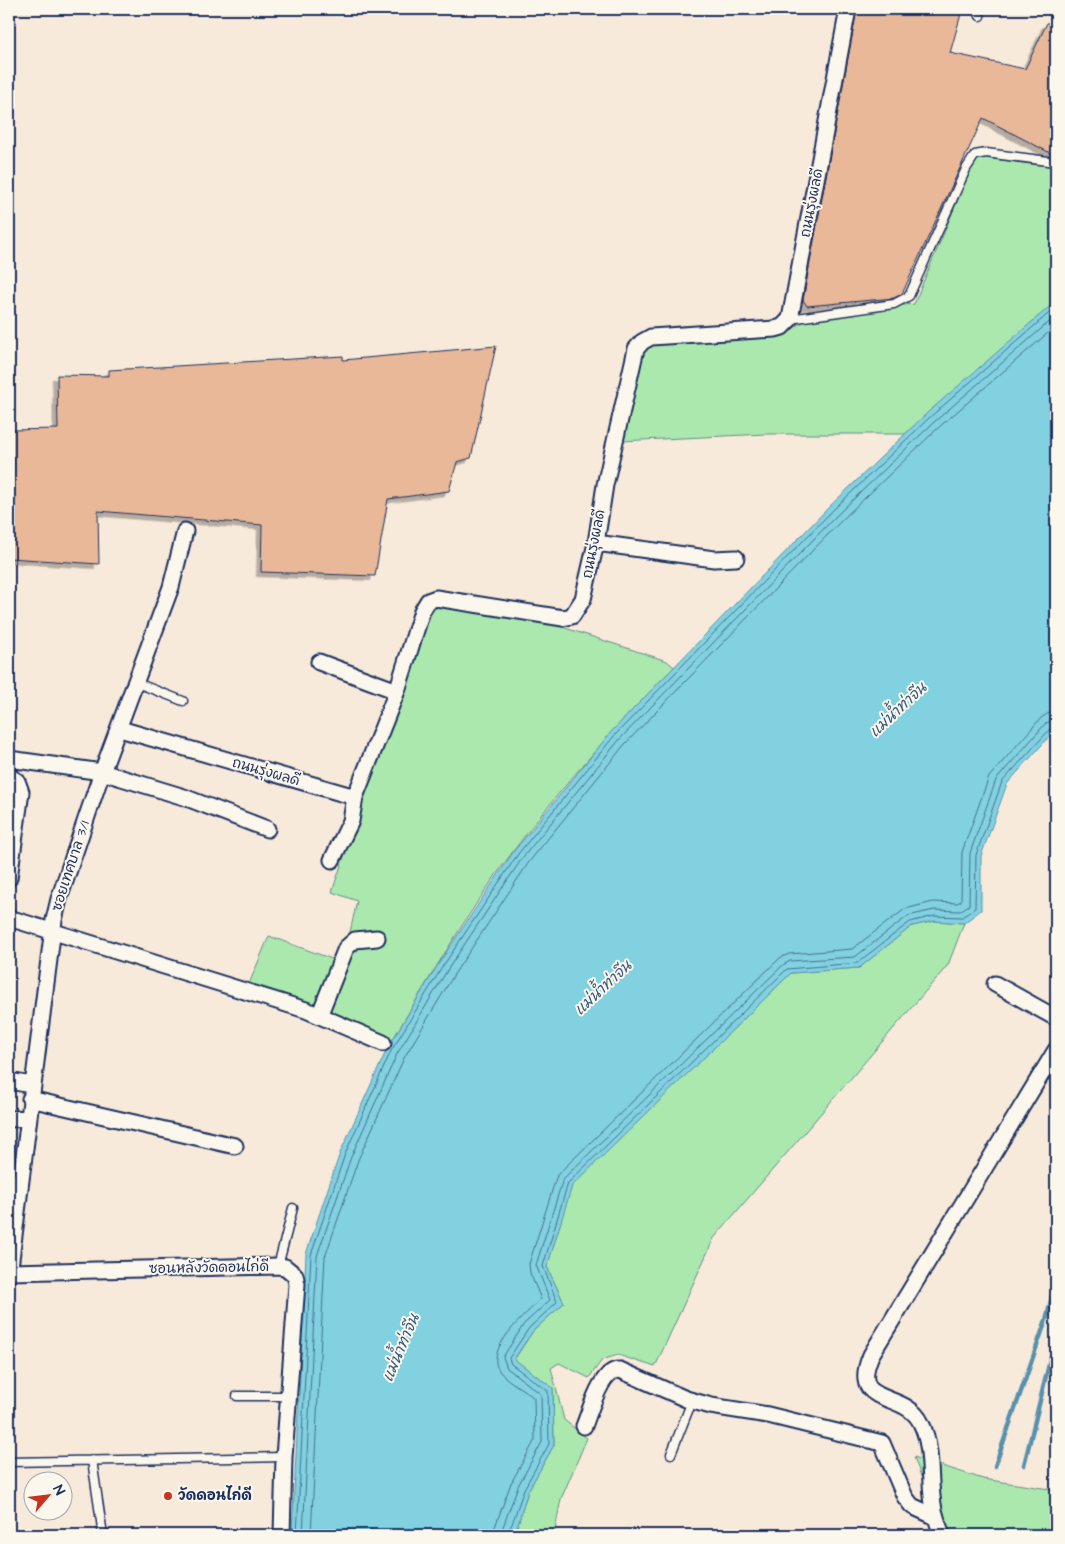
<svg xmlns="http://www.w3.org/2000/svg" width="1065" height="1544" viewBox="0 0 1065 1544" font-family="'Architects Daughter','Playpen Sans Thai',sans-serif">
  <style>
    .green { fill: #abe8ae; stroke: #638c86 }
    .water { fill: #82d1e0; stroke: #5990ac }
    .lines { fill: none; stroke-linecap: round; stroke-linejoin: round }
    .shore { stroke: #447092; stroke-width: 1 }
    .stream { stroke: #5990ac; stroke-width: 4.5 }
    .building { fill: #e8b898; stroke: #1b2f5e; filter: url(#shadow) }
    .service-casing { stroke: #1b2f5e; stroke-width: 11 }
    .minor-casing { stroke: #1b2f5e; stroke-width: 19 }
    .service { stroke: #fbf7ec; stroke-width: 8 }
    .minor { stroke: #fbf7ec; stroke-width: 15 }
    .poi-dot { fill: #c8321e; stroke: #fbf7ec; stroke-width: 2 }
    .labels { text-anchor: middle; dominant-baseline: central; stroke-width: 4; stroke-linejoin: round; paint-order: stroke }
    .street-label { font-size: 14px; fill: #1b2f5e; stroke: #fbf7ec }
    .poi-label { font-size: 14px; font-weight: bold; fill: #1b2f5e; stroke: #fbf7ec; text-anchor: start }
    .water-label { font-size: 15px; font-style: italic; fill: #35587e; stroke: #fbf7ec }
  </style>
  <defs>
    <filter id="shadow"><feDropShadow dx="-4.5" dy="4.5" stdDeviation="0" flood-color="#0004"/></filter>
  </defs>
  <rect width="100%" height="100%" fill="#f7eadb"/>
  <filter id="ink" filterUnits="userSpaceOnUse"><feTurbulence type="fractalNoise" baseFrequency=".02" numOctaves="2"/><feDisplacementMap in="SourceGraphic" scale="10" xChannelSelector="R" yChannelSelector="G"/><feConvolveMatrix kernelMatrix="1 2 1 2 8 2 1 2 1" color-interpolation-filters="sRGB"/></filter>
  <g filter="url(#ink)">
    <path class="green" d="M976,157l80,10v134l-151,133h-140l-144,7 16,-86 15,-14 134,-8 17,-11 3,-7 108,-11z
      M438,606l57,6 67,15 105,34 7,6c-57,58 -112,119 -160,183 -47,63 -87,132 -127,199l-55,-35 -83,-30 20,-48 74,27 14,-62 -25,-9 93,-275z
      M935,921l29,2 -16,42 -234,273 -59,129 -37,-12 -16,5 -13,18 -30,-15 -8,5 13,52 23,18 -26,61 -7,36h-45l8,-8 11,-36 26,-46 -1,-57 -39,-28 19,-29 31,-28 -17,-36 24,-81 220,-213 68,-5 53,-42z
      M914,1457l69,22 73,11v45h-114z"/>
    <path class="water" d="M1056,301v428l-49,55 -26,72v54l-17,13 -29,-2 -23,5 -53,42 -68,5 -219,213 -25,81 17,36 -31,28 -19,28 39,29 1,57 -26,46 -11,36 -8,8h-217l14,-281 34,-101 47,-104 52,-86 75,-112 97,-119 219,-226 96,-92z"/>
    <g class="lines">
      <path class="shore" d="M297,1535l14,-280 34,-101 46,-103 52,-85 75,-112 97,-119 218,-225 96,-92 127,-111
        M303,1535l14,-279 34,-99 46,-103 51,-85 75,-112 97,-118 218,-225 95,-91 123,-107
        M311,1535l14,-278 33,-97 46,-102 51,-85 74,-111 96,-118 218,-225 95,-91 118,-102
        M492,1535l19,-52 24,-43 -1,-42c-10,-9 -26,-16 -34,-26 -18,-22 27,-59 41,-73l-11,-26 -1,-9 28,-89 223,-217 9,-4 63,-5 53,-40 28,-7 24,1 4,-2 1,-49 27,-75 52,-59 6,-4 9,-2
        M500,1535l18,-49 24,-44 -1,-48 -34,-26 -4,-11 21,-33 26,-24 -14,-35 27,-86 220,-214 7,-4 65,-4 53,-41 26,-6 26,1 9,-6 1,-52 26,-73 50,-57 10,-3
        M506,1535l6,-11 12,-35 25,-45 -1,-53 -37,-27 -2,-6 20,-30 28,-26 -14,-36 25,-83 219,-214 70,-6 53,-41 24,-6 28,1 13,-9 1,-53 26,-73 49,-54 5,-2"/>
      <path class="stream" d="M1024,1465l32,-129
        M995,1466l52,-149 9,-37"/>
    </g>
    <path class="building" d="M857,9h101l3,5 -11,39 75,16 22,-46 9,-1v134l-73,-38 -81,176 -8,4 -87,8 -4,-6z
      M496,346l-25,112 -14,4 -8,29 -61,8 -13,77 -114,-4 1,-47 -164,-14 1,53 -90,-6v-128l49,-1 -1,-54 52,1v-6l234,-14v4z"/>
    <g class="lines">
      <g class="service-casing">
        <path id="service" d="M977,9l3,7
          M790,319l104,-15 15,-8 57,-127 9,-14 11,-2 70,9
          M137,683l46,18
          M9,1179l12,-1
          M278,1266l15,-58
          M237,1396h52
          M671,1454l21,-53
          M92,1460l11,75
          M9,1462l275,-5"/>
      </g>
      <g class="minor-casing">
        <path id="minor" d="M596,543l118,16 22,-1
          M319,662l78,29
          M120,729l235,68 42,-106 25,-80 6,-10 8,-3 127,20 9,-2 11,-17 13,-56 9,-58 31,-136 6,-7 9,-5 124,-8 7,-2 8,-8 58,-310
          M9,759l93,13 82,25 83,32
          M9,776l8,5 4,11 -12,86
          M332,860l19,-39 4,-24
          M9,918l297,92 77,33
          M995,984l61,34
          M319,1016l27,-68 9,-8 22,-2
          M9,1081l23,4
          M30,1099l205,47
          M9,1119l19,-1
          M9,1272l269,-6 7,1 10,8 2,9 -13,173 -2,78
          M9,1275l45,-355 5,-21 43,-127 69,-185 14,-56
          M584,1426c6,-14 17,-58 36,-56l66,29 25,7 57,9 114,28 23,54 7,9 24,11
          M942,1535c-3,-8 -6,-17 -8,-25 -6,-28 0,-61 -13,-87 -16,-34 -73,-14 -50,-68l185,-305"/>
      </g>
      <use href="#service" class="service"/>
      <use href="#minor" class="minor"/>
    </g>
  </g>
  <circle class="poi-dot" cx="168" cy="1496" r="5"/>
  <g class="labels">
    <g class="street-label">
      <text transform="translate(812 203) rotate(-79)">ถนนรุ่งผลดี</text>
      <text transform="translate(594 544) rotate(-79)">ถนนรุ่งผลดี</text>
      <text transform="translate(266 772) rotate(16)">ถนนรุ่งผลดี</text>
      <text transform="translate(71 866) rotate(-72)">ซอยเทศบาล 3/1</text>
      <text transform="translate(209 1268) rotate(-1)">ซอนหลังวัดดอนไก่ดี</text>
    </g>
    <g class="poi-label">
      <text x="178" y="1496">วัดดอนไก่ดี</text>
    </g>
    <g class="water-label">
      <text transform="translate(898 710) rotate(-43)">แม่น้ำท่าจีน</text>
      <text transform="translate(603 988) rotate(-43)">แม่น้ำท่าจีน</text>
      <text transform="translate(401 1348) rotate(-67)">แม่น้ำท่าจีน</text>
    </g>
  </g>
  <rect width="1065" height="1544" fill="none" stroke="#fbf7ec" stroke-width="30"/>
  <rect x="15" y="15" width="1035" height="1514" fill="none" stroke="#1b2f5e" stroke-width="2" filter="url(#ink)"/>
  <g transform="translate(48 1496) rotate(62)"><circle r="24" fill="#fbf7ec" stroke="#a1a7b3"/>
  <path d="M0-4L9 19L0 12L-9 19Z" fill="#c8321e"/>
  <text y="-8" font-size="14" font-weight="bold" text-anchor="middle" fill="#1b2f5e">N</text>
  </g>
</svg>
